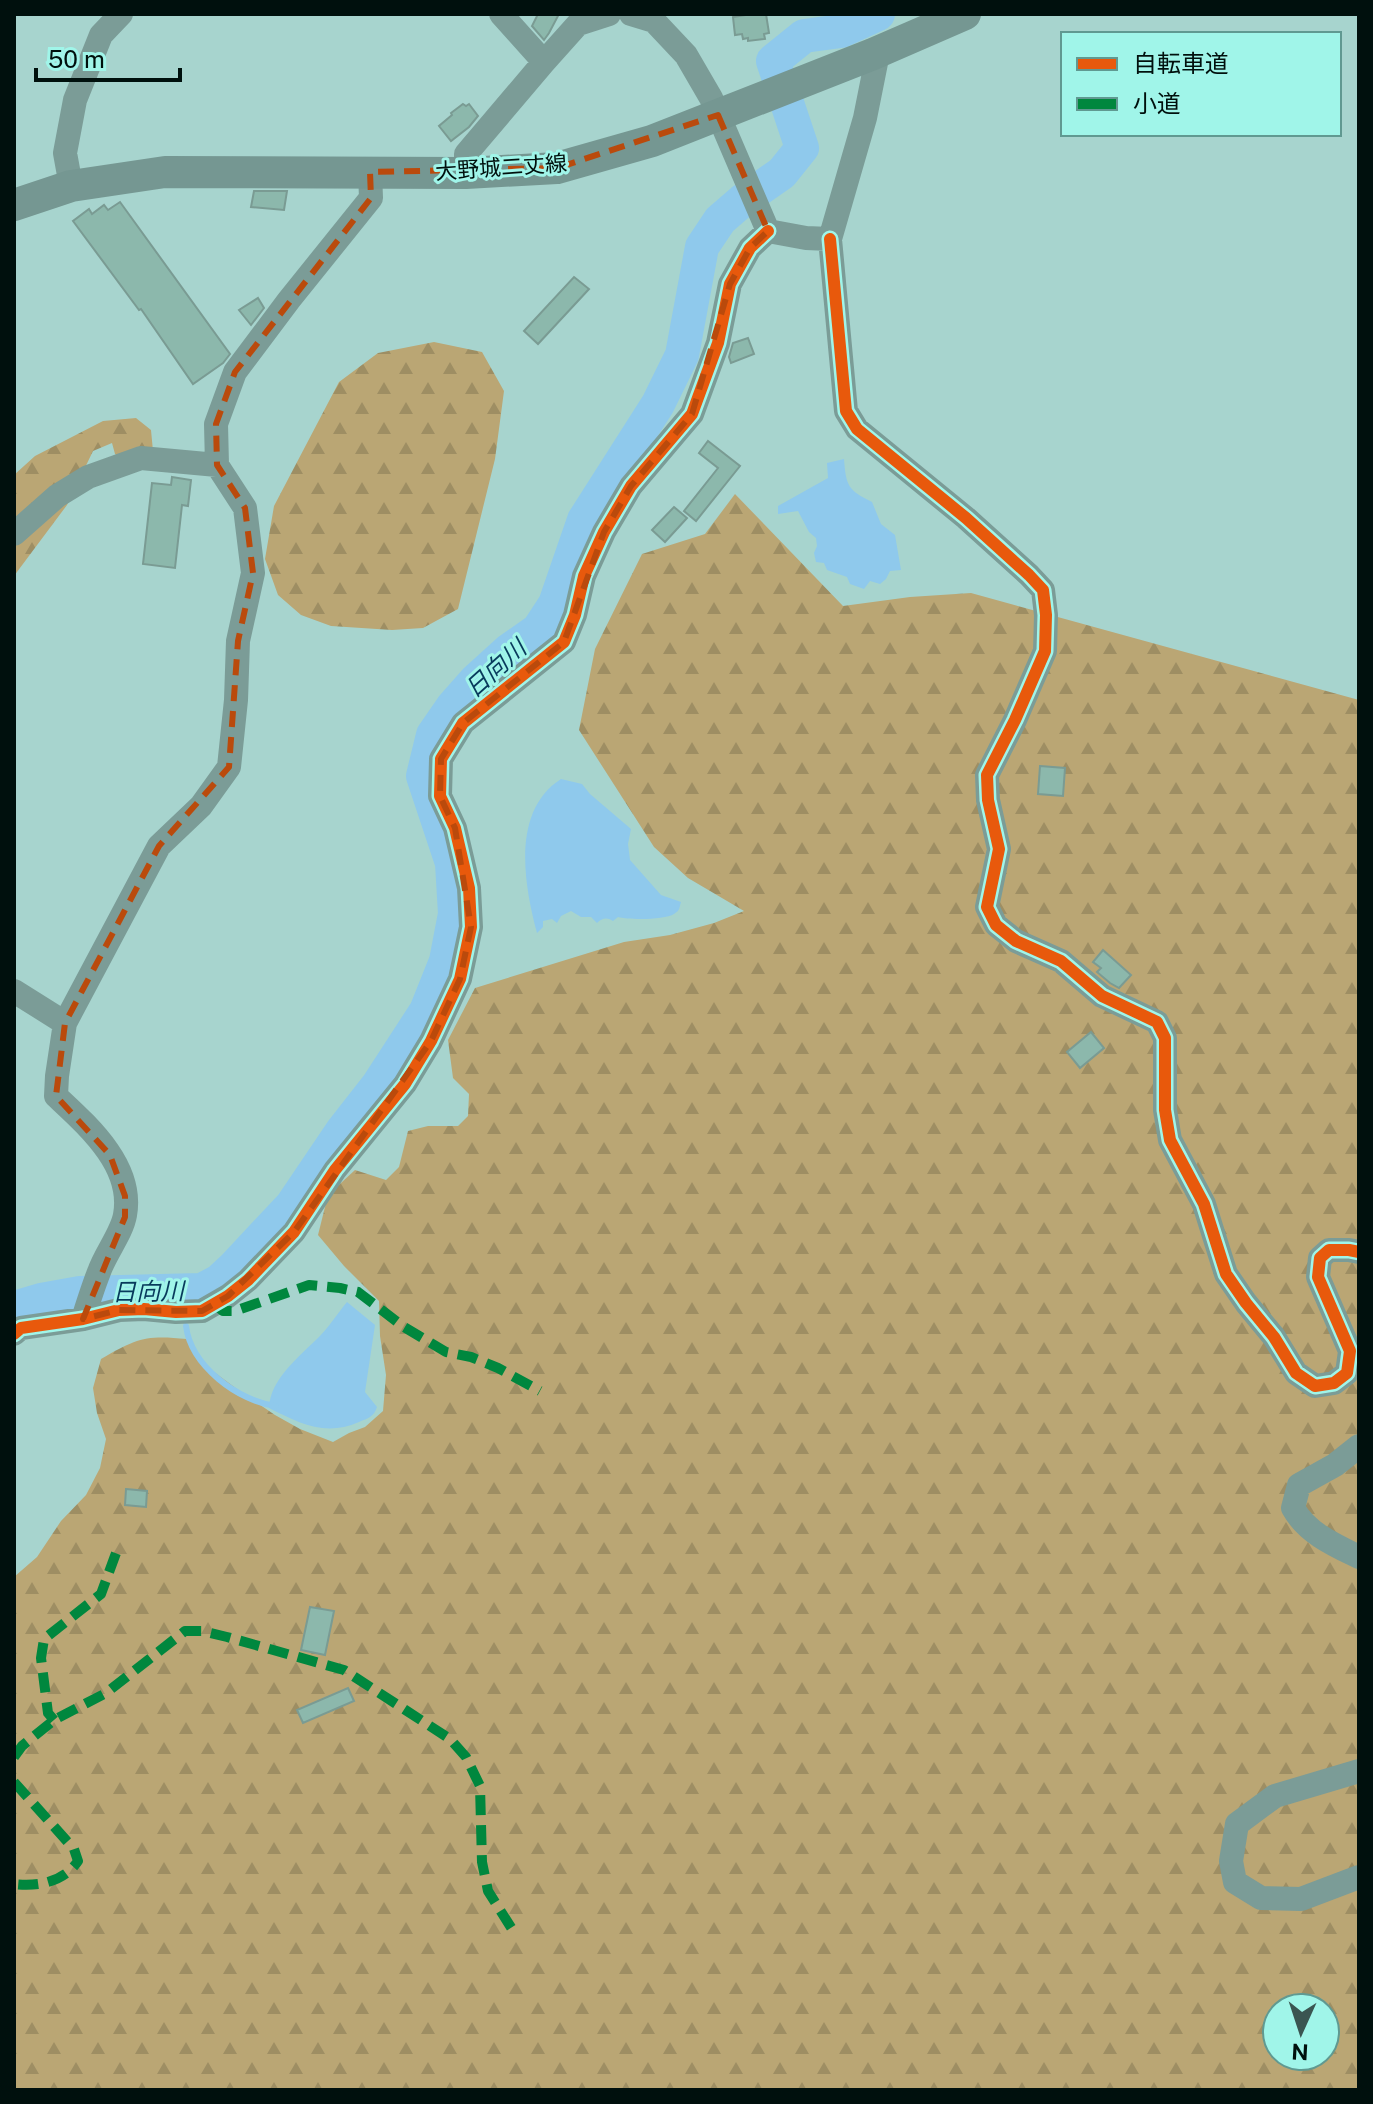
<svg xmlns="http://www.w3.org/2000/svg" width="1373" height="2104" viewBox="0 0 1373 2104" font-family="'Public Sans','Noto Sans JP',sans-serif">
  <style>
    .forest { fill: url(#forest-firs); fill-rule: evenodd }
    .water { fill: #8fc9ec }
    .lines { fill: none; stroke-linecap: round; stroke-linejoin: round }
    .stream { stroke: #8fc9ec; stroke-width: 6 }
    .river { stroke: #8fc9ec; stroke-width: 34 }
    .building { fill: #8cb8ac; stroke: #7a9b93; stroke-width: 2 }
    .minor { stroke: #7b9c97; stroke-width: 24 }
    .major { stroke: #759792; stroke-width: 32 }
    .quiet { stroke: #00873e; stroke-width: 10; stroke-dasharray: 20 10; stroke-linecap: butt }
    .cycleway-casing { stroke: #a0f5e9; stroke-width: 17 }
    .cycleway { stroke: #e8590c; stroke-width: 12 }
    .marked { fill: none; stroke: #ba4a0c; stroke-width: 6; stroke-dasharray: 16 10; stroke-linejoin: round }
    .labels { text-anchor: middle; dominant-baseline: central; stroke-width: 6; stroke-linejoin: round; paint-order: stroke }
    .street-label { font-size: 22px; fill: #00100d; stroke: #a0f5e9 }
    .water-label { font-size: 24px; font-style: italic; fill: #083a5c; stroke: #a0f5e9 }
  </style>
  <defs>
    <pattern id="forest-firs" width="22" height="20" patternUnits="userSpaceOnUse" patternTransform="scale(2)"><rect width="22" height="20" fill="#baa674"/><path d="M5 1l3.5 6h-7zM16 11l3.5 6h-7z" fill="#9e8e63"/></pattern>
  </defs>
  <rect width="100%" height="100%" fill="#a7d4ce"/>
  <path class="forest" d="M434,342l48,10 22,39 -9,68 -37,150 -35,19 -31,2 -61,-4 -30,-11 -23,-20 -13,-36 9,-53 65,-124 39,-29z
    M136,418l15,12 2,21 -22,17 -16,-14 -3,-11 -19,8 -26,54 -53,71v-101l21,-19 68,-35z
    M735,494l108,112 67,-9 61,-4 388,107v1390h-1345v-288l2,-4 -2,-4v-217l23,-20 24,-36 25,-26 14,-27 6,-29 -9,-26 -4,-25 8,-29c36,-21 45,-24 86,-20l15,24 39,29 34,23 25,14 33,13 16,-9 16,-6 18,-16 3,-36 -6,-39 -1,-35 -35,-35 -26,-31 10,-40 27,-25 31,10 13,-13 9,-36 20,-5h30l10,-10 1,-22 -16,-16 -5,-38 27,-52 149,-46 46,-7 44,-12 30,-12 -56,-33 -34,-31 -75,-117 16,-81 47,-95 63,-20zM1277,2008h48v48h-48z"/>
  <path class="water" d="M844,459c2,27 4,31 28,43l9,22 14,11 6,35 -11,1 -4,8 -6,5 -10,-3 -6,8 -14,-5 -3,-7 -20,-7 -3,-7 -8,-1 -2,-9 3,-7 -1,-8 -7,-6 -11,-21 -20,3v-8l50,-28 -1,-15z
    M561,779l21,5 8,10 41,35 -3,15 2,16 31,35 20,7c-2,7 -1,8 -7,12 -9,6 -45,6 -56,3l-5,4c-6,-4 -11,-3 -16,2l-6,-6h-10l-10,-6 -10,5 -4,7 -5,-4 -9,2v6l-6,6c-13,-49 -26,-122 24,-154z
    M347,1302l28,23 -10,67 12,15c-3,10 -9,11 -18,15 -34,15 -60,1 -90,-14 1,-29 31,-52 50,-71 10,-10 18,-23 28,-35z"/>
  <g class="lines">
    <path class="stream" d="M186,1326c5,40 52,75 90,80"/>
    <path class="river" d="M14,1308l27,-8 39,-7 122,-3 17,-9 14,-13 59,-63 50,-74 36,-46 48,-74 20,-50 9,-47 -3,-51 -29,-87 10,-41 20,-29 23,-26 32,-29 30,-21 17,-26 29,-84 74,-116 24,-49 20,-108 18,-27 22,-19 40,-28 20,-25 -29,-87 31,-25 37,-5 37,-17"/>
  </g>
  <path class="building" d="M538,14h21l-10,19 -5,7 -12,-14z
    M752,14h14l3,19 -5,1 1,5 -17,2v-3l-5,1 -1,-5 -7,1 -2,-18z
    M463,104l3,2 3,-2 9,12 -9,11 -18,14 -12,-15 13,-11 -1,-2z
    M254,191h33l-3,19 -33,-3z
    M120,202l110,152 -7,9 -30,21 -52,-75 -2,1 -66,-89 16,-12 3,5 12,-9 4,5z
    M574,277l15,12 -51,55 -14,-13z
    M258,298l6,10 -13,17 -12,-15z
    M748,338l6,16 -23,9 -2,-6 4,-14z
    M708,441l32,25 -44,55 -12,-10 34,-43 -19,-15z
    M172,477l19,3 -3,26 -6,-1 -7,63 -32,-4 9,-81 19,2z
    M674,507l13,11 -22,24 -13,-12z
    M1040,766l25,2 -2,28 -25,-2z
    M1103,950l28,25 -12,13 -9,-5 -13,-11 4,-4 -8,-6z
    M1091,1032l13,16 -24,20 -13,-16z
    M126,1489l21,2 -1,16 -21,-2z
    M310,1607l24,4 -9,44 -24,-5z
    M348,1688l6,13 -51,22 -6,-13z"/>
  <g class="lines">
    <path class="minor" d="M501,14l43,48 34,-38 31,-10
      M631,14l23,7 32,34 25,43 57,133 38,7 24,1 35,-121 11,-55 -3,-9
      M466,173v-19l78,-92
      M71,186l-6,-33 10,-53 26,-65 20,-21
      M830,239l16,172 11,18 109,89 63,57 14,15 3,25 -1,36 -30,69 -28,55 1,25 11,49 -12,58 9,18 20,16 45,20 41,35 55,26 8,16v72l5,30 34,64 22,70 20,29 28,34 22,36 19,13 19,-3 13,-10 3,-22 -32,-74 2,-19 9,-8h20l10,2
      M14,534l43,-38 31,-19 53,-19 76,7
      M14,991l51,32
      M83,1319c5,-16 10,-32 16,-47 6,-18 23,-39 26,-57 9,-49 -37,-89 -69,-119l1,-20 8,-53 94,-177 42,-40 28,-39 7,-67 2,-59 15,-68 -8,-65 -28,-43 -1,-41 19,-52 54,-72 82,-102 -1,-26
      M14,1334l7,-6 62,-9 36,-9 25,-1 32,3 26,-1 26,-15 20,-16 46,-48 41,-62 70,-86 26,-43 29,-62 11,-52 -2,-39 -14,-60 -15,-32 1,-37 22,-36 101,-81 11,-27 9,-39 20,-44 27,-46 61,-72 26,-71 12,-59 20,-36 18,-17
      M1359,1446l-24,19 -36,20 -6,23c14,25 41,37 66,49
      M1359,1771l-84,25 -38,28 -6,37 4,21 26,16 40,1 58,-22"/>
    <path class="major" d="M14,205l57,-19 94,-14 301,1 91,-5 95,-27 221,-87 92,-40"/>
    <path class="quiet" d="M214,1304l9,7h12l74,-26 31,3 18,4 46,35 42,25 25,5 27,11 42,23
      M54,1720l-6,-7 -7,-55 3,-19 57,-45 15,-41
      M14,1757l8,-11 32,-26 52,-27 79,-62h17l25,6 117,33 106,69 16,18 14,29 2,76 6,29 24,38
      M14,1782l60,67 4,12c-14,21 -40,26 -64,23"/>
    <g class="cycleway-casing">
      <path id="cycleway" d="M830,239l16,172 11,18 109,89 63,57 14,15 3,25 -1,36 -30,69 -28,55 1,25 11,49 -12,58 9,18 20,16 45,20 41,35 55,26 8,16v72l5,30 34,64 22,70 20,29 28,34 22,36 19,13 19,-3 13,-10 3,-22 -32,-74 2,-19 9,-8h20l10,2
        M14,1334l7,-6 62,-9 36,-9 25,-1 32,3 26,-1 26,-15 20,-16 46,-48 41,-62 70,-86 26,-43 29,-62 11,-52 -2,-39 -14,-60 -15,-32 1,-37 22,-36 101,-81 11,-27 9,-39 20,-44 27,-46 61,-72 26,-71 12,-59 20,-36 18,-17"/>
    </g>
    <use href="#cycleway" class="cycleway"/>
  </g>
  <path class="marked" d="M718,115l50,116 -18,17 -20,36 -38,130 -61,72 -27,46 -40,110 -101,81 -22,36 -1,37 15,32 16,99 -11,52 -29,62 -137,191 -66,64 -26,15 -83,-1 -36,9 42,-102v-21l-15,-41 -54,-59 9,-73 94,-177 70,-79 9,-126 15,-68 -8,-65 -28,-43 -1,-41 19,-52 136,-174 -1,-26 187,-4z"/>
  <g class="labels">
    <g class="street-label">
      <text transform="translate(501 167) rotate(-4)">大野城二丈線</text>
    </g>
    <g class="water-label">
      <text transform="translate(495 668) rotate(-42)">日向川</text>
      <text transform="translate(148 1291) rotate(-1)">日向川</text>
    </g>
  </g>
  <rect width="1373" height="2104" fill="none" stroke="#00100d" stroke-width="32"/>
  <rect x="1061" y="32" width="280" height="104" fill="#a0f5e9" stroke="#609991" stroke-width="2"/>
  <rect x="1077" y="58" width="40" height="12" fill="#e8590c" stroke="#609991" stroke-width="2"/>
  <text x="1133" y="72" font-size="24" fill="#00100d">自転車道</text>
  <rect x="1077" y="98" width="40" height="12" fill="#00873e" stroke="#609991" stroke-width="2"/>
  <text x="1133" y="112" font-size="24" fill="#00100d">小道</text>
  <g transform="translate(1301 2032) rotate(183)"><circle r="38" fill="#a0f5e9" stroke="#609991" stroke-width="2"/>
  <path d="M0-6L14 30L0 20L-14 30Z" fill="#3a5551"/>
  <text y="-12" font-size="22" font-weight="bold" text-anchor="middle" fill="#00100d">N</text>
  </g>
  <path d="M36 68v12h144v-12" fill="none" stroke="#00100d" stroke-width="4"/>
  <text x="48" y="68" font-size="24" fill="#00100d" stroke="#a0f5e9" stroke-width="6" paint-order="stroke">50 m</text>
</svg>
